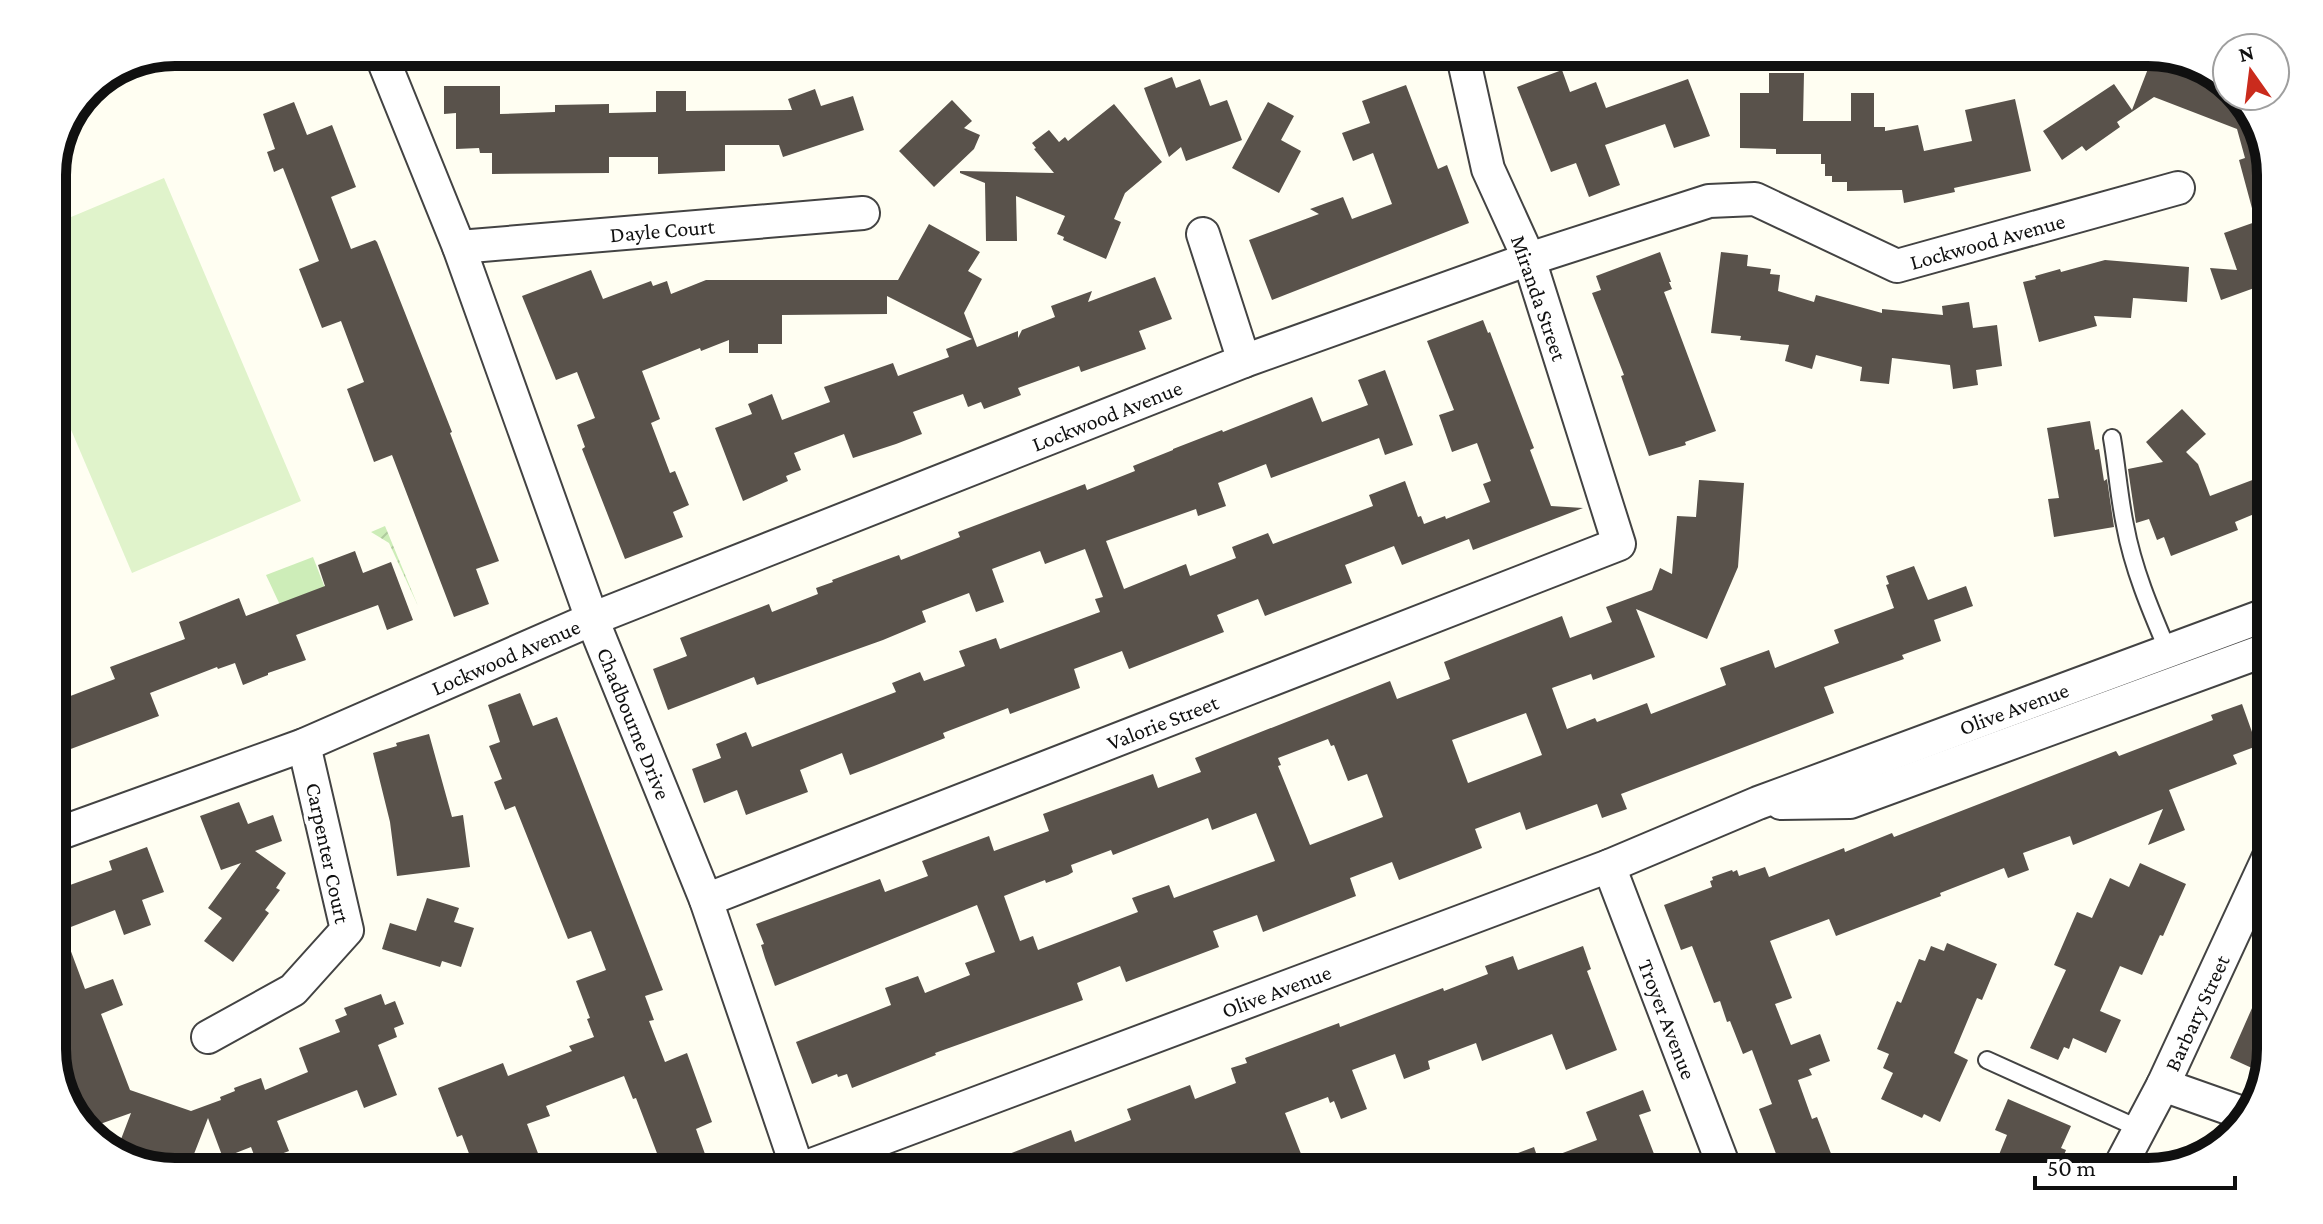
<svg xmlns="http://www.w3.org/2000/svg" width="2323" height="1224" viewBox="0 0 2323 1224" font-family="'Crimson Pro',serif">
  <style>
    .grass { fill: #cdedb8 }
    .garden { fill: url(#garden-furrows) }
    .pitch { fill: #e0f3cb }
    .building { fill: #59524b; fill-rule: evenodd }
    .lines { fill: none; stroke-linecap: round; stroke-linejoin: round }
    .lane-casing { stroke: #434343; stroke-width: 20 }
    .street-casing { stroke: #434343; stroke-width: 36 }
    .lane { stroke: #fff; stroke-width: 16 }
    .street { stroke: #fff; stroke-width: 32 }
    .labels { text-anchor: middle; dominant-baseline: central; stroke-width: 8; stroke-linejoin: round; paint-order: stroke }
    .street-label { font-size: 22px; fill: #101010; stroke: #fff }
    .rim { fill: none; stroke: #101010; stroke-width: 10 }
  </style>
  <defs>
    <pattern id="garden-furrows" width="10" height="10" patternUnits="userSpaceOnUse" patternTransform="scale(2)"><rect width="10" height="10" fill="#cdedb8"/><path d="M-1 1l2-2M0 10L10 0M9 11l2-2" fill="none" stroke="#afca9d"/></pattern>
  </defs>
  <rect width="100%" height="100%" fill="#fffef2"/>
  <path class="grass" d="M313,557l12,31 -45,17 -14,-30z"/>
  <path class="garden" d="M385,526l33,80 -29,-63 -18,-11z"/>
  <path class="pitch" d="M164,178l137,323 -169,72 -80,-188v-160z"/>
  <path class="building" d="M2151,61l9,3 1,-3 17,4 44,17 5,4v10h8l7,28 13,-4 16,48v39l-18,5 -14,-52 6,-2 -8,-29 -83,-32 -37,25 3,5 -34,24 -4,-5 -20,14 -19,-29 71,-47 18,26z
    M1562,70l8,22 26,-10 10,26 82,-29 22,57 -36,12 -9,-24 -60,21 15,40 -31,12 -13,-34 -25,9 -34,-85z
    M1769,73h35l-1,48h48v-28h23v34h11v4l33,-6 6,26 48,-10 -7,-31 50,-11 16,72 -77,17 1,4 -51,11 -2,-13 -55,1v-9h-15v-6h-7v-12h-4v-10h-45v-5l-36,-1v-55h29z
    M1172,77l4,11 24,-9 10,27 17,-6 15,40 -56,21 -5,-14 -12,10 -25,-69z
    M1406,85l32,84 9,-4 22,58 -197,77 -23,-60 70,-26 -9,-5 33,-12 9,22 40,-15 -19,-51 -20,8 -11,-28 28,-10 -8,-22z
    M444,86h56v28l55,-2v-7l54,-1v9l47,-1v-21h30v20l106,-1 -4,-11 27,-10 6,17 32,-10 11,34 -81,27 -4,-12h-54v26l-67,3v-17h-49v16l-117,1v-21h-12l-1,-5 -23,1v-36l-12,1z
    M952,100l20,21 -8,7 16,7 -6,14 -40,38 -35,-36z
    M294,102l13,33 25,-10 24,62 -25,10 20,52 24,-9 2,2 75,190 -2,1 49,128 -23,8 13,35 -35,13 -62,-162 -18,7 -27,-73 17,-7 -23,-61 -19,7 -23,-59 20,-8 -36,-93 -9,4 -7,-20 8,-3 -12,-35z
    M1268,102l26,14 -13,24 20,11 -22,42 -47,-25z
    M1114,104l48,58 -37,31 -11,26 7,3 -15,37 -43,-19 1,-3 -7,-3 8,-18 -49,-20 1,45h-31l-1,-58 -25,-10v-2l94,2 -20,-24 2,-1 -4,-5 17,-13 10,12 6,-5 3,4z
    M2261,220l10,29v33l-50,18 -11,-32 27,2 -13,-37z
    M929,224l51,28 -12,19 14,8 -18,34 13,34 41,-16v7l4,-8 33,-13 -4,-11 41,-15 -4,11 67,-25 17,42 -33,12 7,18 -65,23 -2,-6 -61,22 3,7 -37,14 -3,-7 -13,5 -5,-13 -50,18 9,22 -26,10 -43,14 -9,-24 -50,19 7,17 -15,6 2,5 -45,20 -28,-73 37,-14 -4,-10 24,-10 10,26 48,-18 -6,-15 69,-24 5,13 51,-19 -3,-8 26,-10 -85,-43v18l-105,1v29h-24v9h-29v-13l-28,11 -1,-3 -58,23 18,48 -9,4 19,50 5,-2 14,34 -16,7 10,25 -58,22 -43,-110 3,-2 -8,-22 18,-7 -18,-46 -21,8 -34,-84 69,-26 12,29 48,-18 2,5 14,-5 4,13 35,-14h192z
    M1660,252l11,30h-2l3,7 -8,3 52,139 -31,11 1,3 -37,11 -28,-80 3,-1 -32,-82 9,-3 -5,-14z
    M1721,252l27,3 -1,11 24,3 -1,5 10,1 -2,16 36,11 2,-7 66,18v-4l61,6 -1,-9 27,-4 4,26 24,-3 5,41 -26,4 2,15 -25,4 -3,-24 -58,-7 -3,26 -29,-3 2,-14 -46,-12 -4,14 -27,-8 4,-16 -49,-5 1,-4 -30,-3z
    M2105,260l84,7 -2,35 -54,-4 -2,20 -37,-2 3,10 -58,16 -16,-60 13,-3 -1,-3 25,-7 1,3z
    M1483,320l5,13 2,-1 44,116 -4,2 21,56 32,2 -110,42 -4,-11 -67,26 -8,-19 -49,19 7,18 -87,33 -7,-17 -41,16 7,17 -95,37 -7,-18 -48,18 6,19 -70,26 -2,-6 -65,25 2,5 -71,28 -24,9 -8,-22 -42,17 8,22 -62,23 -9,-25 -33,13 -12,-34 29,-11 -5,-14 30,-12 6,15 144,-55 -4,-9 28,-11 4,9 41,-15 -6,-15 37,-13 4,11 100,-37 -5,-13 8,-2 -18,-48 -40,15 -5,-13 -48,18 12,33 -28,10 -7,-19 -47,18 4,11 -43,18 -126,45 -3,-8 -86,33 -15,-41 34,-13 -7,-18 89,-34 3,8 46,-18 -2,-6 17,-6 -1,-2 67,-25 2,5 59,-23 -2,-5 127,-48 2,6 48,-19 -2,-5 40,-16v-1l49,-19 1,2 89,-35 10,25 46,-17 -10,-25 27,-10 28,75 -28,10 -6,-17 -108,40 -5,-14 -48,19 8,23 -28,10 -2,-7 -90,32 18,48 62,-25 4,12 46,-18 -4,-11 36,-14 5,11 100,-38 -4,-11 36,-14 13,36 3,-1 3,8 21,-8 1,3 44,-17 -7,-18 8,-3 -14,-38 -25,9 -13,-37 15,-5 -27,-69z
    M2182,409l24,25 -20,18 12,12 12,32 53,-20 8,21v10l-36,15 3,8 -67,26 -7,-19 -7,3 -8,-21 -13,4 -8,-54 35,-7 -17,-20z
    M2090,421l5,29 4,-1 5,32 3,-2 7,48 -60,10 -6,-38 11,-1 -12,-70z
    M1699,480l45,3 -6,84 -31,72 -71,-30 19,48 -62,23 -2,-6 -39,14 15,41 28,-11 2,4 50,-19 4,11 75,-29 -6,-17 49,-18 6,18 64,-25 -5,-13 60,-22 -8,-23 3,-1 -3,-8 28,-10 14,34 38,-14 7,20 -39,14 7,21 -39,14 2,4 -80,28 10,26 -213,81 6,15 -25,9 -5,-14 -71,26 -6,-18 -45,17 7,19 -83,32 -7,-18 -42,16 6,18 -93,36 -6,-17 -44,16 6,16 -93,35 -6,-16 -43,17 6,17 -148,53 1,2 -84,33 -5,-14 -9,3 -1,-3 -25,10 -16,-42 95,-37 -6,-17 33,-12 7,17 45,-18 -5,-12 30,-11 -18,-47 -202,81 -10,-28 -4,-13 3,-1 -8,-20 124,-45 5,13 43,-16 -6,-15 67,-25 5,15 55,-20 -6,-17 110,-40 5,14 43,-16 -6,-14 195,-77 7,18 53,-20 -6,-17 118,-46 8,22 42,-16 -6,-15 46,-17 8,-22 12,6 5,-58 19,1zM1526,713l16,42 -74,28 -16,-43zM1328,739l3,7 3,-1 14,36 19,-7 16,43 -73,28 -32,-79 3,-1 -3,-7zM1256,813l19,48 -101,37 -5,-13 -37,13 6,14 -100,38 -5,-14 -13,5 -16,-45 41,-16 1,3 22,-8 5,-3 -2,-7 40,-15 2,5 95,-37 4,12z
    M355,551l8,22 28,-11 22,58 -26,10 -9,-25 -82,30 10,25 -38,13v2l-25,10 -8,-22 -17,6 -1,-2 -67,26 9,23 -107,40v-53l63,-24 -5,-12 75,-28 -6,-17 60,-24 7,18 79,-30 -7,-21z
    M520,693l13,33 24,-9 106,273 -18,6 9,24 -5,1 16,41 22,-9 25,69 -16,7 9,25 -42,15 -27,-71 -3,1 -9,-23 -78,30 4,10 -23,8 18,48h-69l-14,-37 -5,2 -19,-49 65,-25 5,13 64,-25 -3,-5 25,-9 -7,-18 3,-1 -14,-37 30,-11 -15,-39 -23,8 -53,-133 -10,4 -11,-28 8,-3 -13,-33 11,-4 -12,-37z
    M2242,704l15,42 -24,9 4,9 -68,26 16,40 -37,15 15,-36 -90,36 -3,-9 -47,17 6,17 -21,8 -4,-10 -64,25 1,3 -105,40 -7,-17 -59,22 22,57 -17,6 16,41 29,-11 10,27 -21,8 3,6 -14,5 14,39 5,-2 21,55h-55l-24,-63 13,-5 -20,-54 -9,4 -13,-33 -3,1 -7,-21 -6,2 -22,-57 -11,4 -17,-45 48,-18 -2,-6 3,-1 -1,-3 20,-7 1,2 4,-2 2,6 26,-9 4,10 75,-29 1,4 47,-19 2,4 222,-86 3,5 94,-36 -2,-5z
    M429,734l23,83 11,-2 7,52 -73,9 -7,-54 -17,-69 24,-7 -1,-3z
    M239,802l9,22 25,-9 9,26 -27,10 31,22 -10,15 4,2 -15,20 4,3 -36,49 -29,-21 18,-23 -14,-10 33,-45 -20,7 -21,-54z
    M147,847l17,45 -22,8 9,25 -27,10 -9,-25 -52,20 22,59 28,-10 10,26 -22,9 29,76 61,21 30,-11 -1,-3 15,-6 -1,-3 27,-10 4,12 43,-18 -9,-24 41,-16 -5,-12 12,-5 -3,-7 37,-14 4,11 10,-4 9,23 -10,4 3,9 -19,8 19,50 -33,13 -7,-18 -80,31 12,30 -32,12 -6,-16 -28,11 -15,-40 -21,54h-12l-55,-13 -5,-4 16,-42 -45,16 -12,-10 -22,-62v-203h6l12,31 42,-15 -3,-9z
    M2140,863l46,21 -23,52 -3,-1 -18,40 -22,-9 -20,45 21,9 -15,33 -33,-15 -4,11 -5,-2 -6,13 -28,-12 36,-78 -12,-5 23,-53 15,6 18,-40 19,9z
    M427,898l32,10 -5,14 20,6 -13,39 -19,-6 -2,6 -58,-18 8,-26 26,8z
    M1947,943l50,21 -15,36 -5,-2 -23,55 14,7 -28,62 -16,-8 -2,4 -41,-19 12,-26 -10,-5 6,-14 -12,-5 20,-48 4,2 18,-44 6,2 6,-15 13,5z
    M1583,946l8,23 -4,2 30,79 -51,20 -14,-36 -70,27 -6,-18 -48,18 2,8 -26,10 -9,-25 -43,16 15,39 -26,10 -7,-18 -4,2 -2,-6 -43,16 18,46 -35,13h-44l2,-18 -47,18h-77l-6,-15 -39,15h-89v-2l103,-40 4,12 56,-22 -4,-11 63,-24 5,14 41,-16 -5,-15 16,-5 -2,-5 94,-35 1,4 103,-39 1,3 44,-17 -3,-8 28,-10 5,14z
    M2271,965v84l-6,25 -35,-16z
    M1643,1090l8,21 -12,4 22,57h-188v-2l61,-23 5,15 58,-22 -11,-28z
    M2008,1099l63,27 -10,22 5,2 -9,22h-65l15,-37 -12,-5z"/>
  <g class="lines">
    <g class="lane-casing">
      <path id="lane" d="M2112,438c5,29 7,59 13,87 8,44 26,86 43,126
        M1987,1060l153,69"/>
    </g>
    <g class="street-casing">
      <g id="street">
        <path id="s1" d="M380,52l79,195 133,372 114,281 92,270"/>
        <path d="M1203,234l41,127"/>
        <path id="s2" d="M459,247l404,-34"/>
        <path d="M1781,803l69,-1 421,-154"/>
        <path id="s3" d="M52,836l252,-91 288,-126 652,-258 285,-102 180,-58 46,-2 142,67 281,-78"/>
        <path id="s4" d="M1609,866l117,306"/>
        <path id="s5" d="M706,900l913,-356 -90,-285 -41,-90 -26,-117"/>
        <path d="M208,1037l85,-47 54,-60 -43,-185"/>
        <path d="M2163,1085l85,30"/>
        <path id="s6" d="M793,1172l816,-306 149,-63 513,-190"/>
        <path id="s7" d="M2117,1172l46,-87 108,-233"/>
      </g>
    </g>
    <use href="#lane" class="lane"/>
    <use href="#street" class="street"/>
  </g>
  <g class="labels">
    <g class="street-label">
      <text stroke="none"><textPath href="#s2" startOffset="204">Dayle Court</textPath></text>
      <text stroke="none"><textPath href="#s3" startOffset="2072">Lockwood Avenue</textPath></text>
      <text transform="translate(1539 298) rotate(71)">Miranda Street</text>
      <text stroke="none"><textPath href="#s3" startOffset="1136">Lockwood Avenue</textPath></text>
      <text stroke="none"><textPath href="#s3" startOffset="488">Lockwood Avenue</textPath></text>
      <text stroke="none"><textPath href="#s6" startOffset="1306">Olive Avenue</textPath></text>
      <text stroke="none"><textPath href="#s1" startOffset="718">Chadbourne Drive</textPath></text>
      <text stroke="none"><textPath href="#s5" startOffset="490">Valorie Street</textPath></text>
      <text transform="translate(328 853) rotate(78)">Carpenter Court</text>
      <text stroke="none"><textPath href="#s6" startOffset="516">Olive Avenue</textPath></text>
      <text stroke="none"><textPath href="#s7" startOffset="178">Barbary Street</textPath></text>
      <text stroke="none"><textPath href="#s4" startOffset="164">Troyer Avenue</textPath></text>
    </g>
  </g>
  <path d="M0 0H2323V1224H0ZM175 66H2148A109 109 0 0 1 2257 175V1049A109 109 0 0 1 2148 1158H175A109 109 0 0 1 66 1049V175A109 109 0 0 1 175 66Z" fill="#fff" fill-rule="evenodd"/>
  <path class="rim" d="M175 66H2148A109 109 0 0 1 2257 175V1049A109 109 0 0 1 2148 1158H175A109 109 0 0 1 66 1049V175A109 109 0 0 1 175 66Z"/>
  <g transform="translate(2251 72) rotate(346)"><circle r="38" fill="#ffffff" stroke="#9f9f9f" stroke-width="2"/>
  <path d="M0-6L14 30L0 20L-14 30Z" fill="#ca2b1d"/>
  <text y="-12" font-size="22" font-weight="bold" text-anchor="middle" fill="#101010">N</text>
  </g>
  <path d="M2035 1176v12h200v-12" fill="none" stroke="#101010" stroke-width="4"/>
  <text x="2047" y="1176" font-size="24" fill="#101010" stroke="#ffffff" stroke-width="6" paint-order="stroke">50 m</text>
</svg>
